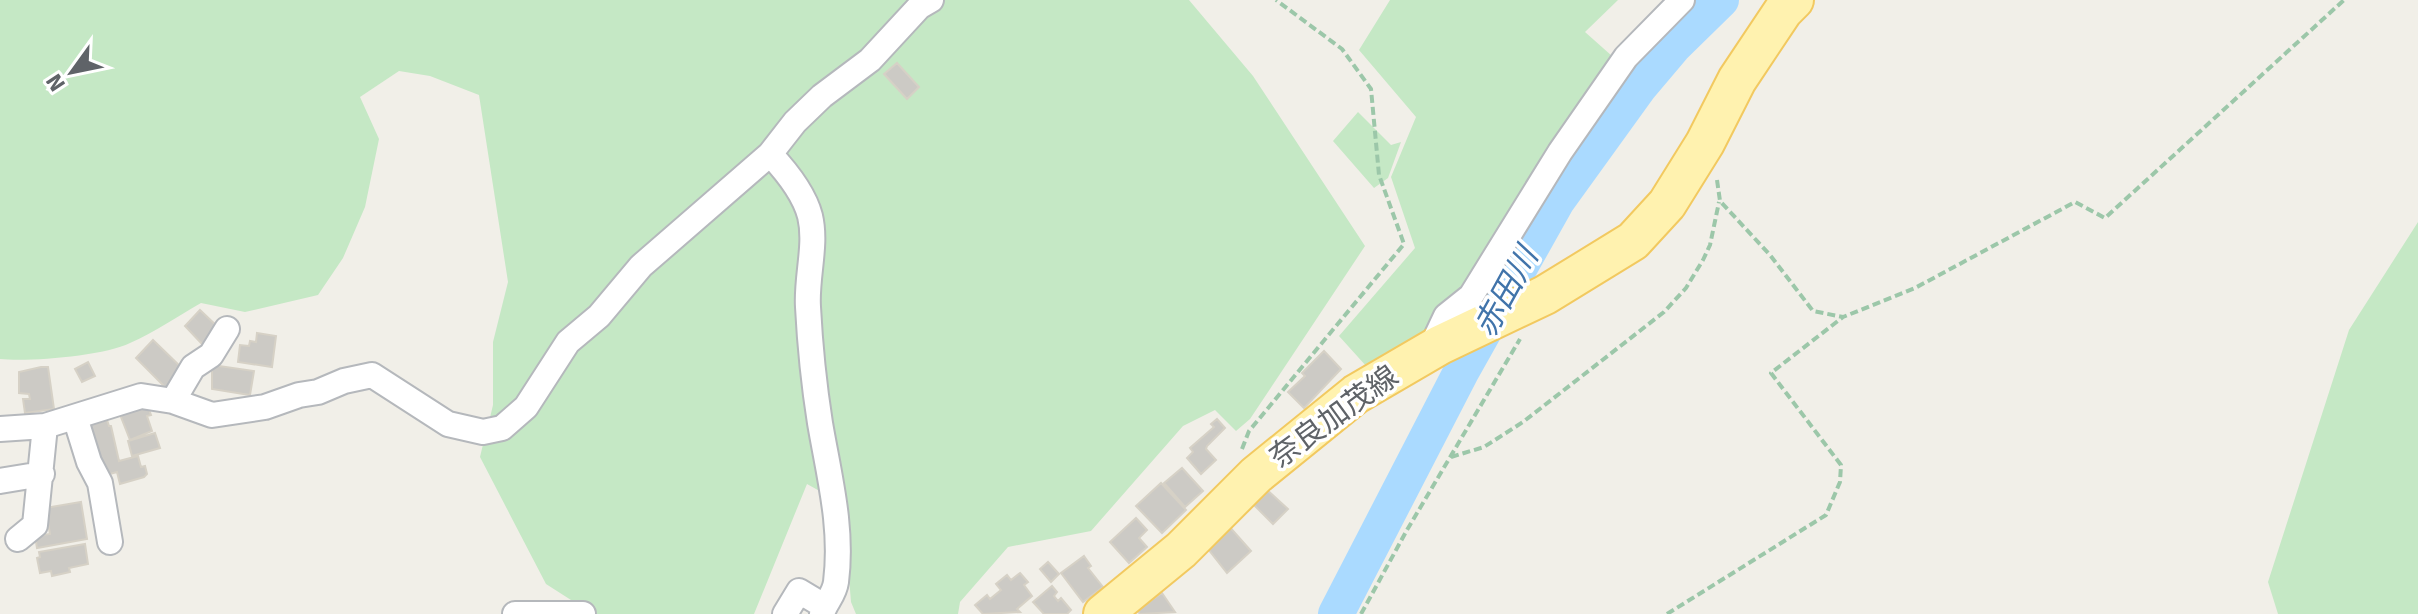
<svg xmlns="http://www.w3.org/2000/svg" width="2418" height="614" viewBox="0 0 2418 614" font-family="Signika,'Noto Sans JP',sans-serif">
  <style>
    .green { fill: #c5e8c5 }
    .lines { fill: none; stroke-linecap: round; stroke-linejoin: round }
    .river { stroke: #aadaff; stroke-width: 36 }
    .building { fill: #cccac5; stroke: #d6d1c6; stroke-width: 2 }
    .street-casing { stroke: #b5b8bc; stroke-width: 28 }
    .primary-casing { stroke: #f2c960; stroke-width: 42 }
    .path { stroke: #9cc7a9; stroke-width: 4; stroke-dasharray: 8 4; stroke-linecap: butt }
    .street { stroke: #fff; stroke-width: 24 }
    .primary { stroke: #fff2af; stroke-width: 38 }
    .labels { text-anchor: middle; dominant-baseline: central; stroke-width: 7; stroke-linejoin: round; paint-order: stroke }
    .street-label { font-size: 30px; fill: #5f6368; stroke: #fff }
    .water-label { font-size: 32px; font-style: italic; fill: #4174aa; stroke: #fff }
  </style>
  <rect width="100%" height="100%" fill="#f1efe8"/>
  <path class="green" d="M0,0h923l-379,375 -56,51 5,-21v-63l15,-60 -29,-187 -49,-19 -31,-5 -39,26 19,42 -14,68 -22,51 -25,37 -73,17 -44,-9c-23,13 -46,29 -71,40 -26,13 -101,19 -130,16z
    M938,0h251l64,76 112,170 -115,173 -14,12 -21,-21 -32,16 -92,105 -83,16 -48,55 -2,12h-102l-5,-12 -8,-98 -36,-20 -53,130h-162l-10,-10 -11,-4 -25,-16 -66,-127 5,-21 161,-166z
    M1390,0h228l-33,32 36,32 -161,253 -93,50 -28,-31 76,-88 -24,-71 25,-60 -57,-67z
    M1358,112l33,33 10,-3 -13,36 -14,10 -41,-47z
    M2418,222v392h-140l-10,-32 81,-252z"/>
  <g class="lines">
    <path class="river" d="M1336,614l125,-242 96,-171 83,-115 33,-39 48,-47"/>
  </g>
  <path class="building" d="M897,63l22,24 -12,12 -23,-25z
    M200,310l20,19 -17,16 -18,-19z
    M257,333l19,3 -4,31 -34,-5 2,-17 9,1 1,-5 6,1z
    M153,340l31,30 -18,18 -30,-30z
    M1324,351l17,18 -37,39 -16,-16 17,-16 -3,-3z
    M88,362l7,14 -13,6 -7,-13z
    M212,365l42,6 -4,24 -38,-6z
    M41,367h7l6,42 -29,4 -2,-14h7l-1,-5 -10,-1v-21z
    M147,404l4,11 -4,1 5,15 -22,9 -11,-28z
    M1217,419l8,9 -18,18 -1,3 10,11 -15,14 -14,-16 6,-6 -3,-4 24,-21 -3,-3z
    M107,420l2,6h2l8,35 19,-5 3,11 4,-1 2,8 -3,3 -24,7 -3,-12 -11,3 -19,-49z
    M155,433l5,15 -28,8 -4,-15z
    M1182,468l21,23 -18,16 -21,-24z
    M1161,483l25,27 -24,23 -26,-27z
    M1266,489l22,20 -15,15 -21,-21z
    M81,502l6,37 -50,9 -2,-12 15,-2 -5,-26z
    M1136,518l11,12 -8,8 8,9 -18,16 -19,-21z
    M1227,524l24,27 -24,22 -22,-28z
    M85,544l3,20 -19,4 1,4 -18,4 -1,-5 -11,2 -3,-15 3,-1 -1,-5z
    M1084,556l7,10 -3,2 15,19 -20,15 -22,-29z
    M1048,562l11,12 -8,8 -11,-13z
    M1020,573l8,9 -4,3 8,11 -15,13 3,3 -37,2 -8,-9 12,-10 3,4 11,-9 -5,-6 11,-9 4,5z
    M1052,586l5,6 -3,4 4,5 3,-3 10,12 -4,4h-23l-11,-12z
    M1162,593l13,19 -35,2 -3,-4z"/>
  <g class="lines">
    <g class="street-casing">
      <path id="street" d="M770,154c16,17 34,39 40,62 7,29 -4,61 -2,91 2,39 6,78 12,116 9,53 23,104 16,159 -2,14 -11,20 -14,32
        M1429,352l17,-36 25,-20 89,-144 66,-95 56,-57
        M173,401l20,-34 18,-12 16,-26
        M75,417l14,45 11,21 10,59
        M0,429l45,-3 96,-30 32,5 39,14 53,-8 34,-12 19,-3 26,-11 28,-6 76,49 35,8 19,-4 24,-21 42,-65 31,-26 42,-50 129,-112 25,-32 27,-26 48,-36 49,-53 12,-7
        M0,481l42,-7
        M18,539l17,-14 10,-99
        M515,614h68
        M785,614l14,-23 25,15"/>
    </g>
    <g class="primary-casing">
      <path id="primary" d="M1103,614l78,-64 75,-75 100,-81 84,-49 105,-50 88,-54 34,-37 38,-61 32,-63 46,-69 11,-11"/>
    </g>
    <path class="path" d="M1717,180l3,21 50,54 43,56 30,6 72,-29 160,-86 30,16 239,-218
      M1242,449l7,-18 155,-187 -25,-69 -8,-86 -29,-40 -66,-49
      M1451,457l33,-10 39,-25 141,-110 22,-24 17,-28 7,-15 9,-43
      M1361,614l46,-84 113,-191
      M1667,614l159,-99 14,-33 1,-17 -70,-92 72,-56"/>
    <use href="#street" class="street"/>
    <use href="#primary" class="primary"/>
  </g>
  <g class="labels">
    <g class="street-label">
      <text transform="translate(1334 417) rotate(-36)">奈良加茂線</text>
    </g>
    <g class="water-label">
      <text transform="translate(1506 292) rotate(-61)">赤田川</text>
    </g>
  </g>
  <g transform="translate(72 72) rotate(237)" stroke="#ffffff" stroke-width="6" paint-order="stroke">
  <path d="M0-6L14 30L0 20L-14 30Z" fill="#5f6368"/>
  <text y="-12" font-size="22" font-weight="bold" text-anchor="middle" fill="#5f6368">N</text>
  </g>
</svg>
